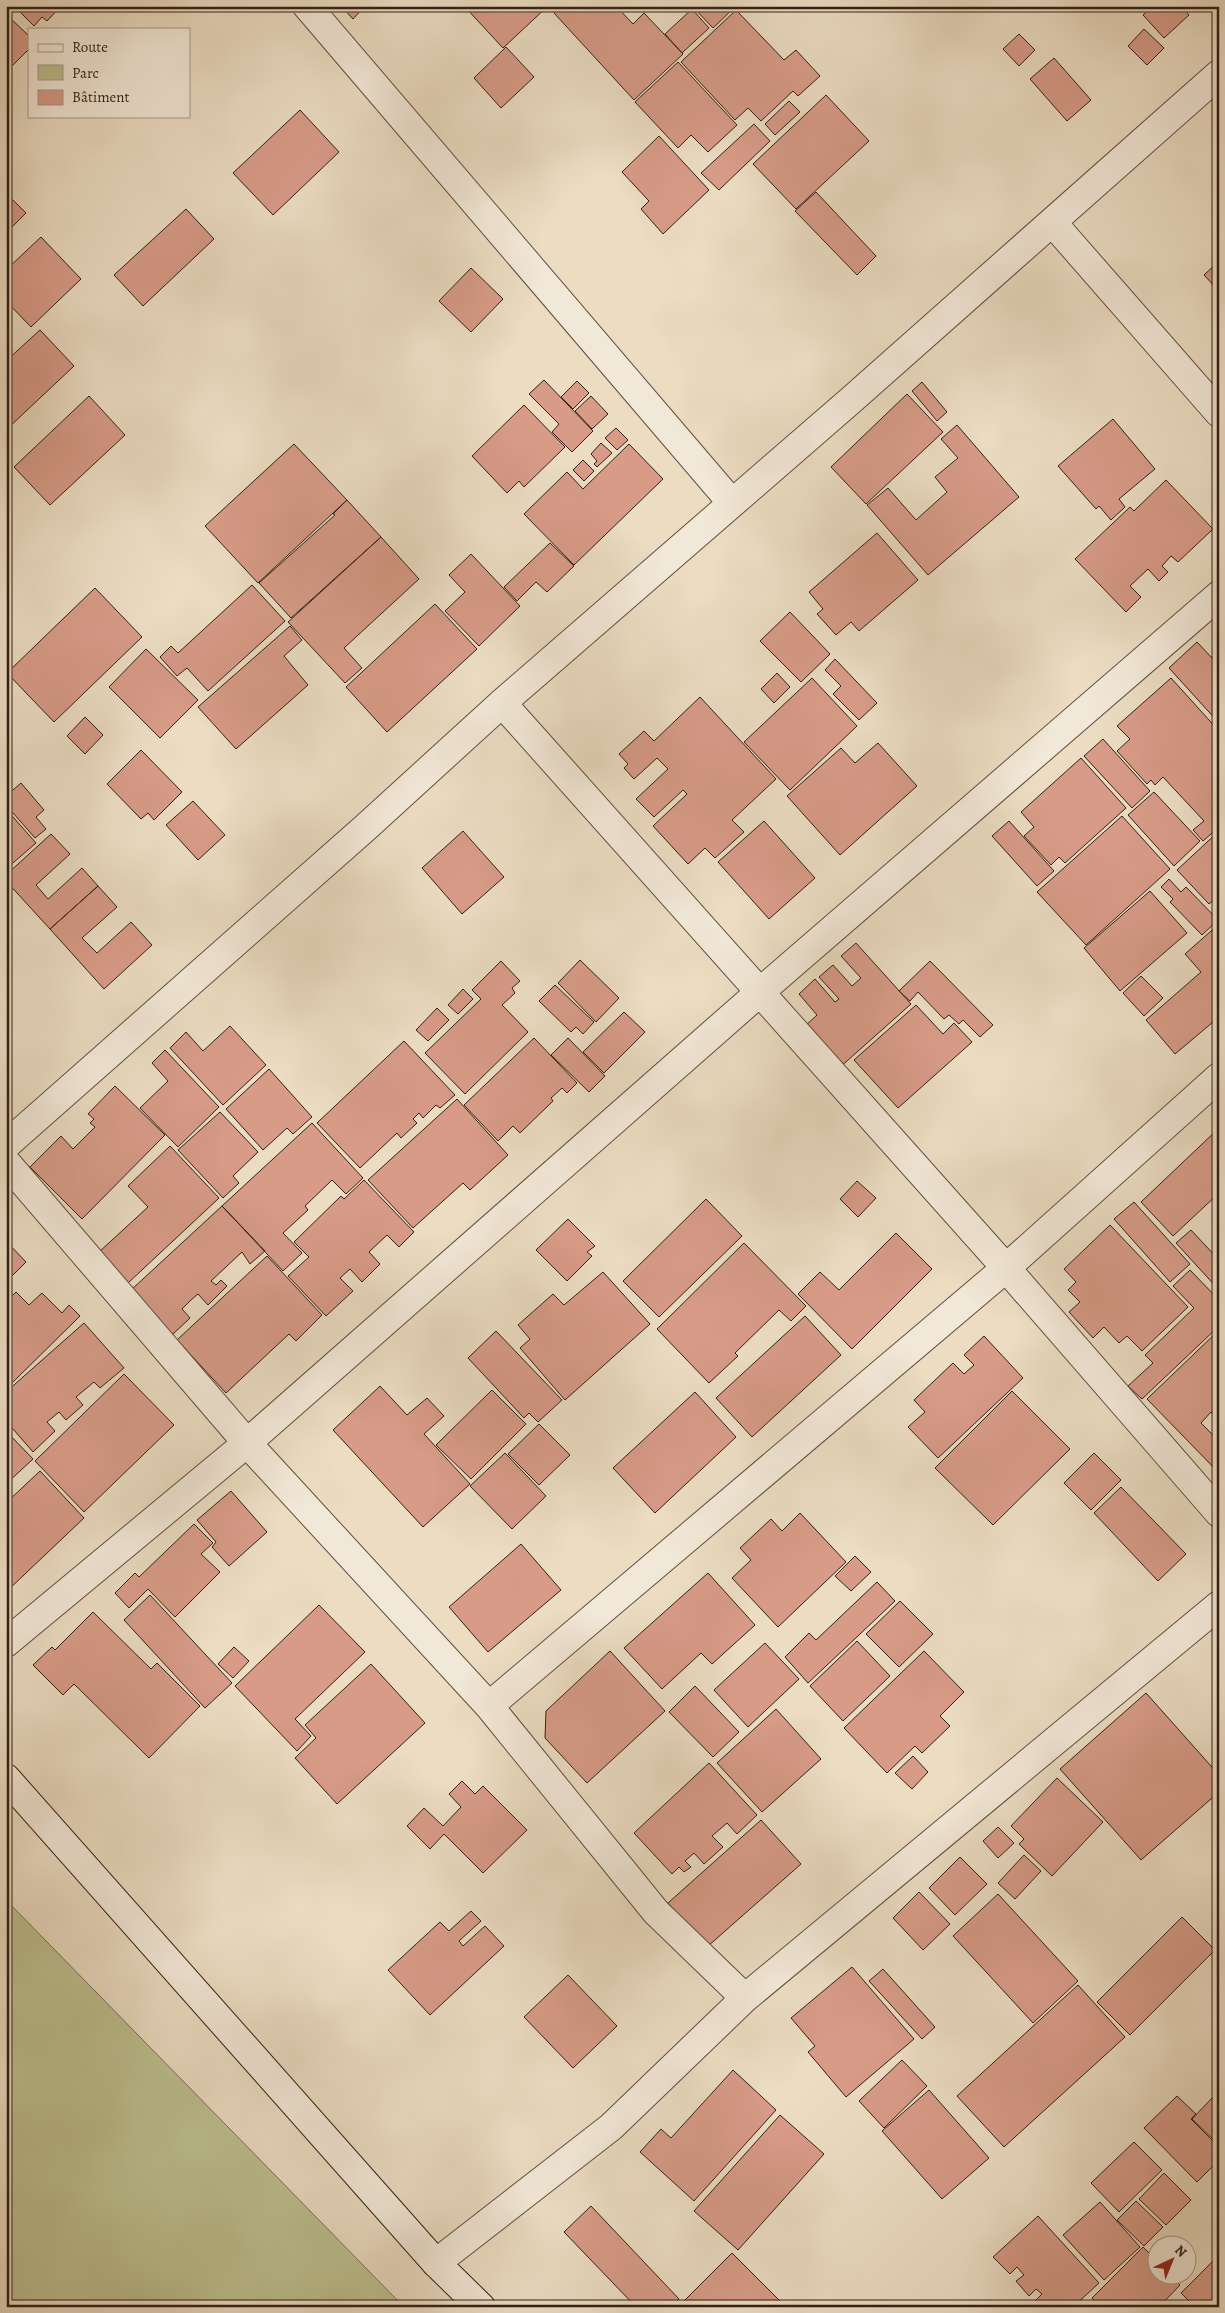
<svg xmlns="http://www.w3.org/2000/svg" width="1225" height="2313" viewBox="0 0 1225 2313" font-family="Alegreya,serif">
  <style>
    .green { fill: #bdbf8f; stroke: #786f52 }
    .building { fill: #d79b88; stroke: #331f16 }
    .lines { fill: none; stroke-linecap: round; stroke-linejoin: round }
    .street-casing { stroke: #614e41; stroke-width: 30 }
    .secondary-casing { stroke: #331f16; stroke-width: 30 }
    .street { stroke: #f2e8d7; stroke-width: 28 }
    .secondary { stroke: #f2e8d7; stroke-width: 28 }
  </style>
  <rect width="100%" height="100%" fill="#ebdcc2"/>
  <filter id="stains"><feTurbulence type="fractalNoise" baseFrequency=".004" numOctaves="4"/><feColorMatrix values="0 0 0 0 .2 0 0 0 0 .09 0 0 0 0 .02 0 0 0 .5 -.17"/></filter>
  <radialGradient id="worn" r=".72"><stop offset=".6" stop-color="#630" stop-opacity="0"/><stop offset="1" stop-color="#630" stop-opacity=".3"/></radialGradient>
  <path class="green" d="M6,1900l398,407h-398z"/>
  <path class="building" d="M14,6h47l-14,15 -5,-4 -8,9z
    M341,6h24l-12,13z
    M464,6h84l-45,42z
    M561,6h55l17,18 11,-11 39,41 -49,46 -80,-87z
    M692,6h44l-23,22z
    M1153,6h28l8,9 -25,23 -21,-23z
    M692,9l17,19 -27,25 -17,-19z
    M736,10l48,50 12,-10 24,26 -22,20 -5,-5 -32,30 -13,-13 -13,12 -54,-58z
    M6,14l23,22v13l-23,23z
    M1144,29l20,19 -17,17 -19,-19z
    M1019,34l16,16 -16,16 -16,-17z
    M506,47l28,30 -33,31 -27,-30z
    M1054,58l37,42 -24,21 -37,-42z
    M678,62l59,63 -29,27 -17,-17 -13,13 -43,-46z
    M826,95l43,46 -73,68 -43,-45z
    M789,101l11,11 -25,23 -10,-11z
    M300,110l39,42 -66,63 -40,-42z
    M754,124l16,17 -51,49 -18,-17z
    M659,136l50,54 -46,44 -22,-25 8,-8 -27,-29z
    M816,192l60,64 -19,19 -62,-64z
    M6,193l20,20 -20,20z
    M186,209l28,30 -71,67 -29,-31z
    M41,237l40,42 -50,48 -25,-26v-31z
    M1219,261v30l-15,-16z
    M471,268l32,31 -32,33 -32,-31z
    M40,330l34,36 -68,64v-69z
    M544,380l49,51 -21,21 -20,-20 7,-8 -30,-30z
    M577,381l12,12 -16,16 -12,-12z
    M922,382l25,30 -10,9 -25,-30z
    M907,394l36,38 -77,72 -35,-37z
    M89,396l36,39 -75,70 -36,-38z
    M591,396l17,18 -16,15 -17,-18z
    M524,405l41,42 -41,40 -5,-6 -12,12 -35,-37z
    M1113,419l42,50 -36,30 6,8 -14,13 -12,-14 -3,3 -38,-43z
    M957,425l62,72 -91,78 -61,-70 21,-17 28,32 31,-28 -12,-15 23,-19 -17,-19z
    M616,428l12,12 -11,10 -12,-12z
    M601,443l11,10 -15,14 -3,-3 3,-3 -6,-7z
    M294,444l53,56 -89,83 -53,-57z
    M629,444l34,35 -89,86 -50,-51 43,-42 16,17z
    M583,460l11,11 -10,10 -11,-11z
    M1166,480l47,49 -35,33 -7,-6 -9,10 6,6 -9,9 -11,-12 -18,17 11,11 -15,15 -51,-53 55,-52 4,4z
    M347,500l34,37 -90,81 -32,-35 76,-68 -2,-1z
    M877,533l41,47 -59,51 -8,-9 -15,13 -19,-21 6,-5 -14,-17z
    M381,537l38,42 -75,69 18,20 -17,15 -57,-61z
    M550,543l24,23 -27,26 -11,-10 -19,19 -13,-14z
    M471,554l49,52 -41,40 -34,-35 20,-19 -16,-17z
    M252,585l33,36 -77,70 -21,-23 -10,8 -17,-19 11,-11 7,7z
    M95,588l47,49 -88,85 -47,-49z
    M435,604l42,45 -90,83 -41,-45z
    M790,612l40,42 -29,28 -41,-41z
    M290,626l12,14 -18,16 24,29 -72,64 -38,-42z
    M1197,642l15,16 7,-5v70l-50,-55z
    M146,649l52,51 -38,38 -51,-51z
    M835,659l42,44 -18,17 -26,-26 8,-8 -16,-16z
    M777,673l13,14 -16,16 -13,-14z
    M812,678l45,48 -67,64 -46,-48z
    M1171,678l48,53v96l-16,14 -10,-11 11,-9 -41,-44 -8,8 -4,-5 -4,4 -30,-33 13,-12 -13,-13z
    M700,697l76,82 -44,41 12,12 -29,26 -10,-10 -17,16 -35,-38 34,-32 -4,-4 -29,27 -18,-18 32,-30 -11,-11 -23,21 -10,-11 4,-4 -9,-10 25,-23 10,10z
    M85,717l18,18 -18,19 -18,-18z
    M1103,739l47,52 -18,17 -48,-52z
    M878,743l39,43 -77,69 -53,-59 54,-48 14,15z
    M141,750l41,42 -28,28 -6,-7 -7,6 -34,-35z
    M1081,758l45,50 -61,55 -6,-6 -8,8 -27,-29 10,-9 -13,-15z
    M21,783l23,27 -8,7 10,12 -11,9 -29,-33v-9z
    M1154,792l46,49 -26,25 -46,-51z
    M193,801l32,34 -27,25 -32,-35z
    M6,809l30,34 -30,26z
    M1122,816l48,53 -84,76 -49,-53z
    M764,821l51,57 -46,41 -51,-57z
    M1009,821l45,50 -17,15 -45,-50z
    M463,831l41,46 -42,37 -40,-46z
    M1219,831v64l-10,9 -32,-34z
    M51,834l19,20 -34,31 12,14 34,-31 16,18 -48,43 -44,-48v-6z
    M1169,879l12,13 5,-5 32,33 -16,15 -32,-33 3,-3 -12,-12z
    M98,886l19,21 -35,31 15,15 34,-31 21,23 -48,44 -54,-60z
    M1150,891l37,42 -67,58 -36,-43z
    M1219,924v93l-44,37 -29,-34 55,-48 -16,-18z
    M856,943l55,61 -73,65 -35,-41 14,-13 -18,-21 16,-15 20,23 4,-3 -20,-22 14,-12 19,21 9,-8 -20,-22z
    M580,960l39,38 -23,24 -38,-39z
    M501,961l19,20 -8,7 3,5 -13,12 26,27 -63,62 -40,-41 56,-54 -9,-9z
    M930,961l63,64 -13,12 -17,-17 -4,4 -10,-9 -5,4 -26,-27 -8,9 -11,-10z
    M1141,976l22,22 -19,18 -21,-23z
    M555,985l39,37 -11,12 -7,-7 -5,5 -32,-31z
    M463,989l10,10 -15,15 -10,-9z
    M916,1005l27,29 11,-11 18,19 -74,66 -44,-48z
    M437,1008l12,12 -21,21 -12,-11z
    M624,1012l21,20 -41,41 -21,-21z
    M230,1026l36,39 -43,40 -53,-57 16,-16 17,19z
    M534,1038l43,45 -10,10 -5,-5 -11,10 2,3 -33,32 -7,-7 -15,15 -34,-36z
    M568,1038l37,38 -16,16 -38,-37z
    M404,1041l51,54 -15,13 -4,-3 -13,13 -4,-5 -6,6 4,4 -16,15 -4,-5 -37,35 -43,-45z
    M165,1050l54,57 -41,40 -38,-39 28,-27 -16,-18z
    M269,1069l43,48 -19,17 -6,-6 -24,22 -37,-41z
    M115,1086l50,49 -83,84 -52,-52 31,-31 12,13 22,-22 -5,-4 4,-4 -6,-5z
    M457,1099l51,56 -38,35 -7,-7 -50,45 -45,-48z
    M220,1112l38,40 -25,24 6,7 -16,15 -45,-48z
    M312,1123l51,55 -17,16 -14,-14 -27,26 3,4 -25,23 19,20 -19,18 -61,-65z
    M1219,1128v65l-46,43 -32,-34z
    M170,1146l49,52 -91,85 -29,-31 49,-45 -20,-21z
    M364,1180l50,52 -15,15 -12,-12 -18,17 11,12 -18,18 -12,-13 -10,9 13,13 -27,25 -38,-40 21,-19 -15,-15 47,-46 3,3z
    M857,1181l19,17 -18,19 -18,-18z
    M706,1199l36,37 -83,81 -36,-36z
    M1134,1202l56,62 -20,18 -56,-63z
    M222,1206l43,45 -15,13 -8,-12 -31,29 5,4 5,-5 6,6 -19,19 -10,-11 -7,6 -9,9 8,9 -18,17 -42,-44z
    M568,1219l27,27 -8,6 5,4 -25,25 -31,-31z
    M1110,1225l78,82 -46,44 -15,-15 -8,7 -15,-16 -11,11 -24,-26 11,-10 -12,-12 8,-8 -12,-13z
    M1191,1230l28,30v30l-43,-47z
    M896,1233l36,36 -80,80 -54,-55 22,-22 19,18z
    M6,1241l20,21 -20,20z
    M744,1243l62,63 -15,15 -12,-11 -44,43 3,3 -29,27 -52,-54z
    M267,1256l55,59 -26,26 -7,-7 -63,59 -49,-53z
    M1190,1270l29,30v26l-77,73 -14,-13 25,-23 -8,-8 49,-47 -21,-22z
    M603,1272l47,52 -85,76 -45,-52 10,-9 -12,-14 35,-31 11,11z
    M16,1292l13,13 13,-12 20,20 7,-8 11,11 -74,73v-87z
    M805,1316l36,39 -89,82 -36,-39z
    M84,1323l40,45 -24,20 -6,-6 -18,15 7,8 -17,15 -7,-8 -12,10 8,9 -22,21 -27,-31v-29z
    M1219,1330v90l-8,-8 -10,11 18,18v32l-72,-74z
    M496,1331l66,69 -24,22 -9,-9 -5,5 -56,-60z
    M984,1336l39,42 -85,80 -30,-31 17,-15 -11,-12 39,-37 11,11 10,-9 -10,-10z
    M124,1374l50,51 -90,87 -49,-51z
    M380,1386l27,29 20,-17 17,18 -20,18 46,50 -47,43 -90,-97z
    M492,1390l34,34 -55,55 -35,-34z
    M1012,1391l58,58 -77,76 -58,-57z
    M695,1392l41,45 -81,76 -42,-45z
    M539,1424l31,31 -31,30 -31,-31z
    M6,1431l27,28 -27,25z
    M505,1453l41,43 -34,33 -42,-43z
    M1094,1453l27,27 -30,30 -27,-27z
    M40,1471l44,47 -78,74v-89z
    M1121,1487l65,67 -28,27 -64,-68z
    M231,1491l36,41 -38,34 -17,-19 4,-5 -19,-22z
    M800,1513l46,49 -68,65 -46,-49 19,-18 -11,-12 31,-29 11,12z
    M194,1524l19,19 -12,11 19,18 -45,45 -27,-28 -19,19 -14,-15 20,-20 4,4z
    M521,1544l40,46 -73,62 -39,-45z
    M855,1556l16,16 -20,19 -16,-15z
    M708,1573l47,52 -43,39 -11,-11 -39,36 -38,-41z
    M877,1582l18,19 -87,82 -23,-26 24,-24 7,7z
    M150,1595l82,88 -27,25 -81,-88z
    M900,1601l33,33 -34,33 -33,-33z
    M319,1605l46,47 -70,67 16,17 -14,15 -62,-65z
    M93,1612l58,57 6,-6 43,43 -51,52 -75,-74 -11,11 -30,-30 19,-18 3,3z
    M857,1641l33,35 -47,45 -33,-35z
    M765,1643l34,36 -51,48 -34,-37z
    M234,1647l15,14 -16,17 -15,-14z
    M610,1651l55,60 -78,72 -42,-45 1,-27z
    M924,1651l40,41 -24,24 10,10 -28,27 -7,-7 -28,27 -43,-45z
    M371,1664l54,59 -88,81 -42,-46 21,-20 -11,-13z
    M695,1686l44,46 -26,25 -44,-45z
    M1146,1693l73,82v17l-78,68 -81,-91z
    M776,1709l45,50 -59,53 -45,-49z
    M913,1756l15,16 -16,17 -17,-16z
    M709,1763l48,52 -20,19 -10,-11 -15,13 11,11 -19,17 -10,-11 -9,8 6,6 -7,5 -5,-5 -7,7 -38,-41z
    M1057,1778l46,44 -51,54 -33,-32 5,-5 -13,-13z
    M462,1781l13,13 8,-8 44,44 -44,43 -39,-39 -14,15 -23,-23 17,-18 19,18 18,-19 -12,-13z
    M761,1820l40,44 -94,83 -39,-44z
    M998,1827l16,16 -16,15 -15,-17z
    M1024,1855l17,16 -26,28 -17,-16z
    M960,1857l27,27 -32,31 -26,-27z
    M919,1892l31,32 -27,26 -30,-32z
    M998,1894l80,87 -45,42 -80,-87z
    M471,1911l10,10 -22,20 4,5 22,-20 19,20 -74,69 -42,-45 52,-48 9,9z
    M1182,1917l33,33 -85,85 -33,-33z
    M852,1967l62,72 -68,58 -38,-45 7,-6 -24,-28z
    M883,1969l52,58 -13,12 -53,-58z
    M568,1975l49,51 -44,42 -49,-51z
    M1078,1985l47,52 -121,110 -47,-51z
    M902,2060l25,26 -43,42 -25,-27z
    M733,2070l43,40 -82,91 -54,-49 21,-23 10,9z
    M929,2090l60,68 -47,41 -60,-68z
    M1177,2096l19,18 -5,5 28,28v13l-22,22 -53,-54z
    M1212,2098l7,6v31l-5,5 -22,-21z
    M780,2115l44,39 -86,96 -44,-39z
    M1134,2142l28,28 -43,42 -28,-29z
    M1164,2173l27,27 -25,25 -27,-26z
    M1136,2201l27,26 -19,19 -27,-26z
    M1100,2202l40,45 -36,33 -41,-45z
    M591,2206l88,93 -8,8h-35l-72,-75z
    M1038,2216l61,67 -26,24h-37l-3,-4 9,-9 -6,-5 -7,7 -13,-15 8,-6 -7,-8 -7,7 -17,-17z
    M1173,2236l9,10h-18z
    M1143,2247l15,15v14h13l9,9 -21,22h-58l-9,-9z
    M732,2253l54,54h-108z
    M1219,2255v52h-24l-14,-14z"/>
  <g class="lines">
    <g class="street-casing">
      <path id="street" d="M307,6l425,497
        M1052,222l167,191
        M502,703l504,565 213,245
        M6,1145l359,-317 137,-125 348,-302 369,-327
        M6,1162l241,281 242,263 167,206 89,86
        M6,1643l241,-200 513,-451 459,-397
        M489,1706l517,-438 213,-191
        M436,2263l175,-136 134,-129 474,-393"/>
    </g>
    <g class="secondary-casing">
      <path id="secondary" d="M6,1778l430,485 45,44"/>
    </g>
    <use href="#street" class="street"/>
    <use href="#secondary" class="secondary"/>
  </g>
  <rect width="1225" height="2313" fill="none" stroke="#ebdcc2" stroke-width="25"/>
  <rect x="8" y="8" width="1210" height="2298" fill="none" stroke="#331f16" stroke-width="2.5"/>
  <rect x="12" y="12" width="1200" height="2288" fill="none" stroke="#331f16"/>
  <rect x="28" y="28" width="162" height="90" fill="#f2e8d7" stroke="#a6988a"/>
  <rect x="38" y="44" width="25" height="8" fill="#f2e8d7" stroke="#a6988a"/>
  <text x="72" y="52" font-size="15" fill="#331f16">Route</text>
  <rect x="38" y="65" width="25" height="15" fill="#bdbf8f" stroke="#a6988a"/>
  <text x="72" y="78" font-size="15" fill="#331f16">Parc</text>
  <rect x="38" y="90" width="25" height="15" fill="#d79b88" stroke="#a6988a"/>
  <text x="72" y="102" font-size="15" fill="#331f16">Bâtiment</text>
  <g transform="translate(1172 2260) rotate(44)"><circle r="24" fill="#f2e8d7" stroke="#a6988a"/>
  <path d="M0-4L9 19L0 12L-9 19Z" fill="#8f2418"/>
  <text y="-8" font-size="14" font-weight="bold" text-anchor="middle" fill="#331f16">N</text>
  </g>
  <rect width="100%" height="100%" filter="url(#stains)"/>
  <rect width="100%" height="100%" fill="url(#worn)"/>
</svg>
